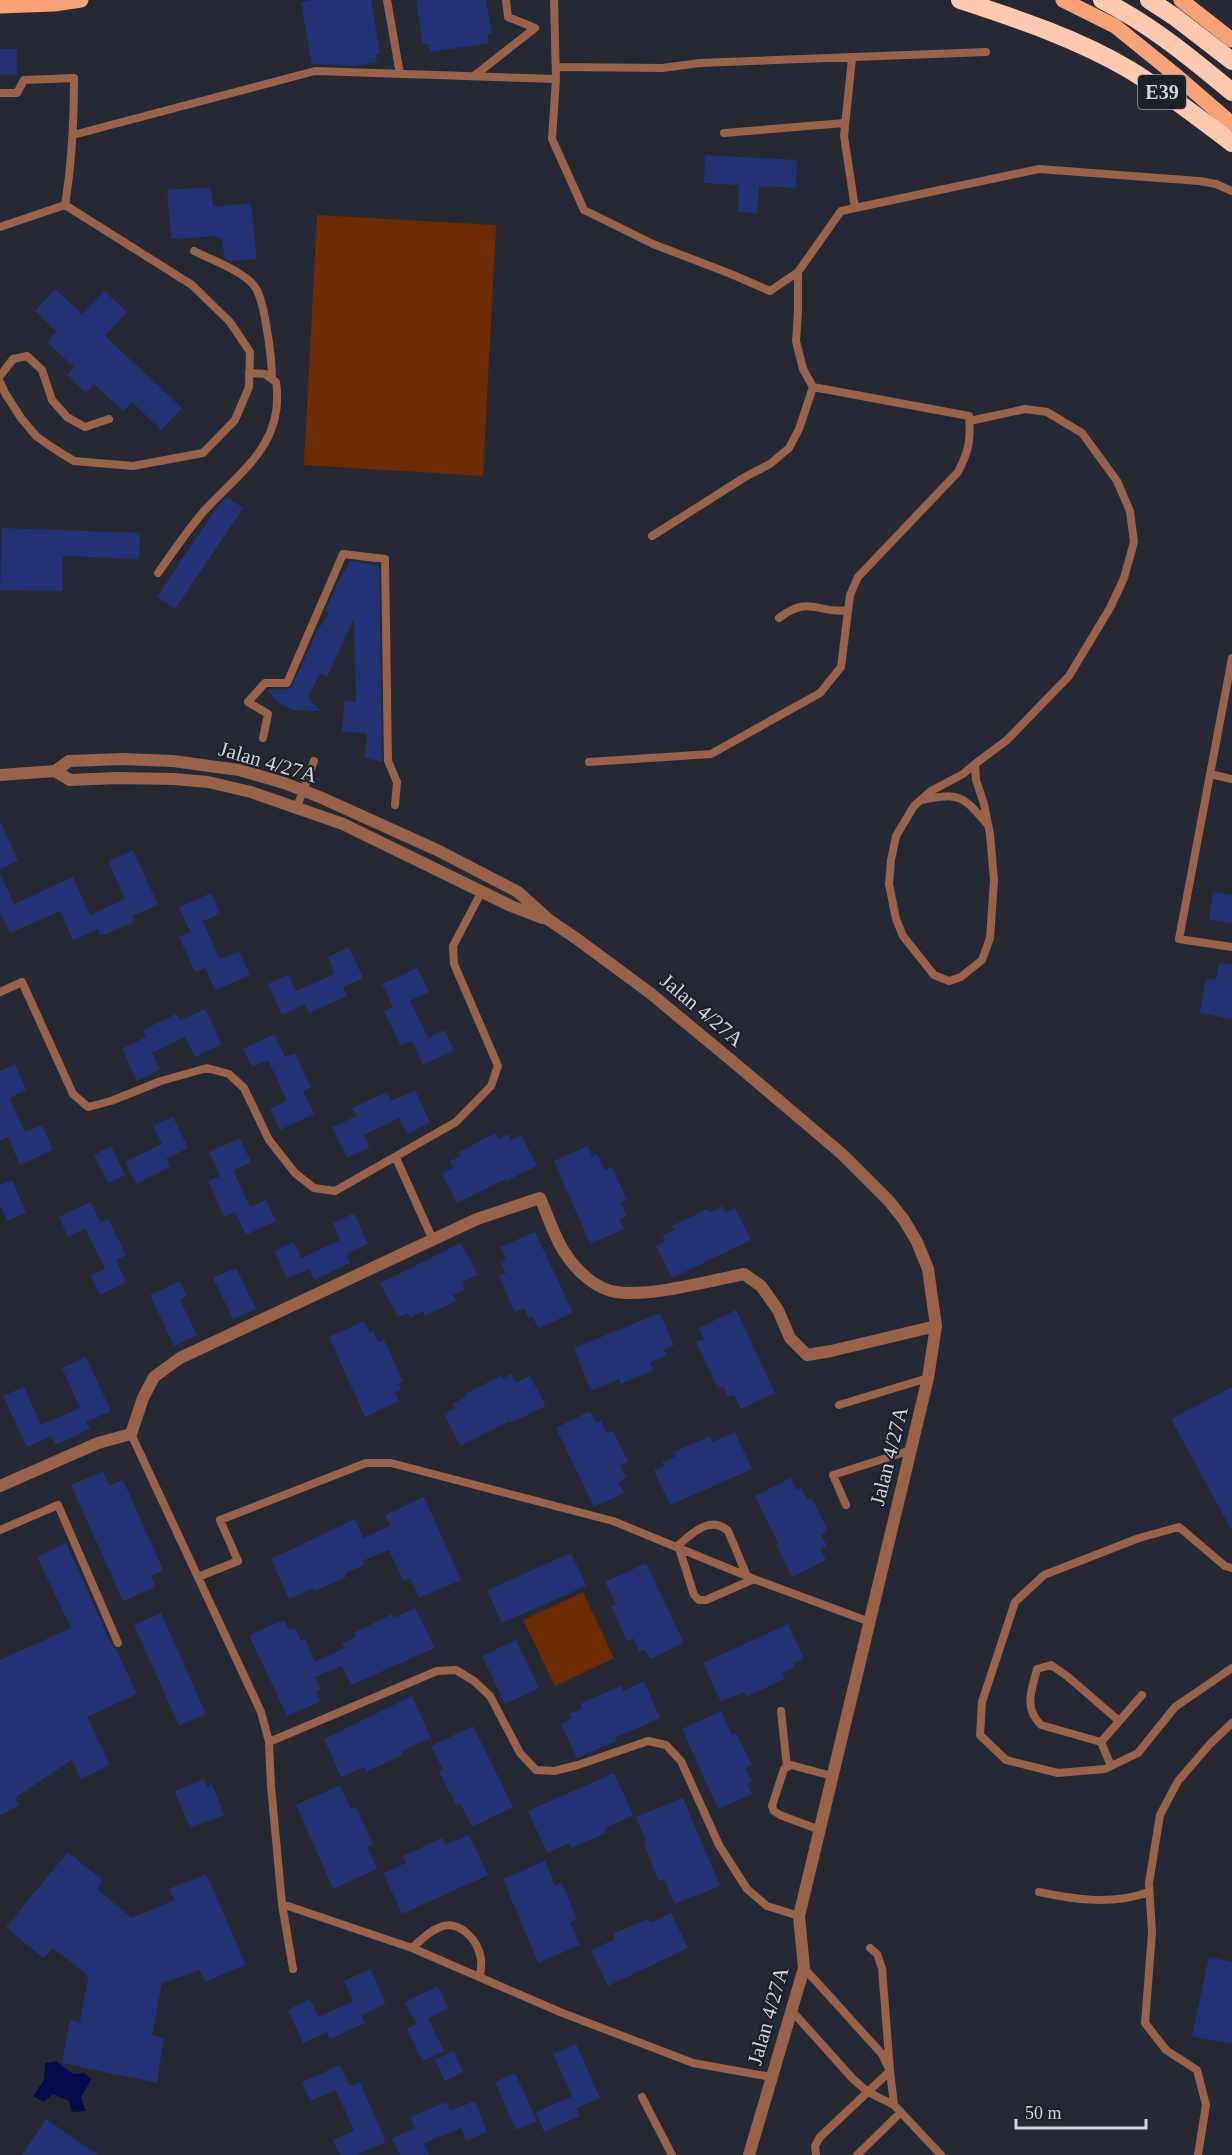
<svg xmlns="http://www.w3.org/2000/svg" width="1232" height="2155" viewBox="0 0 1232 2155" font-family="'Times New Roman',serif">
  <style>
    .green { fill: #6e2a00 }
    .water { fill: #070a4c }
    .building { fill: #223275 }
    .lines { fill: none; stroke-linecap: round; stroke-linejoin: round }
    .service { stroke: #98634a; stroke-width: 8 }
    .minor { stroke: #98634a; stroke-width: 12 }
    .tertiary { stroke: #98634a; stroke-width: 12 }
    .primary { stroke: #f9a177; stroke-width: 15 }
    .motorway { stroke: #ffc9b0; stroke-width: 18 }
    .labels { text-anchor: middle; dominant-baseline: central; stroke-width: 4.5; stroke-linejoin: round; paint-order: stroke }
    .shield { fill: #1c2029; stroke: #9c9fa6; stroke-width: 1.5 }
    .shield-label { font-size: 20px; font-weight: bold; fill: #d3d5dc }
    .street-label { font-size: 21px; fill: #d3d5dc; stroke: #1c2029 }
  </style>
  <rect width="100%" height="100%" fill="#262934"/>
  <path class="green" d="M317,215l179,10 -13,251 -179,-11z
    M583,1592l31,66 -59,28 -32,-66z"/>
  <path class="water" d="M56,2061l17,13 11,-1 7,6 -10,19 5,13 -14,1 -3,-11 -16,-7 -9,8 -11,-6 11,-16 1,-17z"/>
  <path class="building" d="M312,0h59l9,53 -4,1 1,8 -24,4 -41,-2 -11,-62z
    M416,0h70l6,34h-5l2,9 -59,9 -2,-8h-5z
    M0,49h17v26l-17,-1z
    M705,155l92,5 -1,28 -37,-2 -2,27 -19,-1 1,-27 -35,-2z
    M211,187l2,20 38,-4 6,56 -26,2 -7,-3 -2,-20 -5,1v-3l-46,3 -4,-49z
    M55,289l27,25 22,-23 23,21 -22,24 77,72 -21,22 -29,-28 -9,9 -29,-27 -8,9 -19,-18 7,-8 -27,-25 9,-11 -21,-20z
    M227,497l16,11 -68,101 -18,-12 60,-90z
    M2,528l138,5 -1,26 -76,-3 -1,35 -62,-1z
    M350,561l29,5 3,196 -17,-4 2,-25 -26,-1 4,-31 11,1 -2,-84 -27,59 -7,-4 -12,25 13,13 -28,-1 -13,-6 -13,-14 21,-1 4,-3 24,-53 13,-20 -4,-2 13,-29z
    M0,821l18,40 -18,8z
    M133,850l25,55 -26,11 2,6 -33,14 -3,-7 -25,11 -13,-29 -50,22 -10,-21v-39l14,31 59,-27 17,38 35,-16 -17,-38z
    M1213,892l19,3v28l-23,-4z
    M211,893l9,21 -17,7 16,38 20,-8 11,24 -35,15 -10,-22 -10,4 -16,-35 11,-5 -11,-25z
    M349,947l14,31 -20,9 4,9 -38,17 -4,-9 -23,11 -14,-31 20,-9 8,16 39,-17 -7,-17z
    M1219,963l13,2v54l-32,-6 6,-35 10,2z
    M417,968l12,24 -19,9 18,37 16,-8 10,20 -31,15 -11,-24 -11,5 -17,-35 9,-4 -11,-23z
    M205,1009l17,35 -27,13 -10,-20 -33,16 8,17 -23,11 -15,-32 24,-12 -3,-7 33,-16 4,7z
    M274,1034l11,23 10,-4 16,35 -8,3 11,23 -34,16 -10,-21 17,-8 -19,-41 -16,7 -9,-18z
    M15,1064l11,26 -17,8 16,34 17,-7 11,25 -33,15 -12,-28 -8,4v-70z
    M415,1090l15,33 -23,11 -8,-16 -35,17 6,13 -23,10 -15,-31 25,-11 -5,-8 35,-16 4,9z
    M173,1117l15,31 -22,11 4,8 -34,17 -11,-22 37,-18 -9,-18z
    M495,1133l3,6 10,-5 3,7 10,-6 16,31 -31,15 -1,-2 -48,24 -15,-29 11,-6 -3,-7 11,-5 -2,-4z
    M240,1138l11,24 -18,8 17,37 16,-7 10,21 -30,14 -11,-23 -11,5 -16,-36 12,-5 -11,-24z
    M111,1146l14,29 -17,8 -14,-28z
    M588,1146l4,10 5,-2 8,16 7,-3 15,33 -6,3 6,13 -8,3 5,10 -34,15 -36,-83z
    M12,1180l14,33 -19,8 -7,-16v-20z
    M90,1202l11,21 7,-4 18,36 -10,5 10,22 -26,13 -10,-19 15,-8 -20,-39 -17,8 -9,-20z
    M722,1206l3,7 10,-5 16,32 -79,38 -16,-32 9,-4 -3,-6 12,-6 -2,-4 35,-17 2,4z
    M354,1213l14,31 -22,10 4,9 -36,17 -5,-11 -22,10 -13,-28 20,-9 7,16 39,-18 -7,-17z
    M535,1232l38,81 -35,15 -5,-11 -4,2 -5,-11 -9,4 -16,-36 7,-3 -6,-11 6,-2 -6,-13z
    M461,1243l17,32 -16,7 4,7 -13,6 3,6 -31,15 -2,-5 -13,7 -3,-5 -9,4 -18,-34z
    M236,1268l20,41 -23,10 -20,-41z
    M180,1281l7,15 -7,4 17,35 -23,11 -24,-51z
    M736,1310l39,83 -34,16 -7,-14 -6,2 -5,-11 -5,3 -22,-47 8,-3 -5,-11z
    M660,1313l14,32 -10,5 3,5 -17,7 3,8 -32,14 -2,-5 -28,12 -17,-43z
    M364,1321l6,12 3,-2 6,12 5,-3 19,42 -4,2 2,6 -6,2 4,9 -34,16 -36,-80z
    M86,1357l25,54 -25,11 4,7 -35,16 -4,-9 -24,11 -24,-51 21,-9 17,38 39,-17 -18,-40z
    M511,1374l5,9 14,-7 16,30 -35,17 -1,-2 -50,25 -16,-32 11,-5 -3,-5 14,-7 -1,-3 35,-18 2,3z
    M1232,1387v144l-61,-112z
    M590,1411l6,12 5,-2 6,12 6,-2 15,30 -8,5 7,12 -9,4 6,11 -30,14 -38,-79z
    M735,1432l17,37 -82,36 -16,-35 10,-4 -2,-4 14,-6 -2,-4 36,-16 2,6z
    M103,1471l6,15 14,-6 40,90 -12,6 5,11 -33,14 -52,-116z
    M791,1478l5,12 5,-2 6,12 5,-2 16,33 -7,4 6,11 -7,3 6,11 -34,17 -16,-33 2,-1 -23,-47z
    M424,1497l37,83 -42,18 -9,-20 -7,3 -14,-31 -27,11 2,4 -19,8 1,4 -31,14 -1,-3 -25,11 -18,-40 84,-40 8,19 27,-12 -5,-11z
    M66,1543l46,103 4,3 21,45 -50,23 23,48 -29,14 -9,-19 -57,38 4,8 -19,9v-155l71,-32 -34,-71z
    M571,1553l15,33 -84,37 -15,-33z
    M646,1563l38,80 -34,16 -5,-9 -6,2 -6,-14 -6,3 -16,-35 5,-2 -11,-22z
    M415,1608l20,40 -84,37 -9,-19 -27,11 6,12 -5,3 4,10 -33,14 -38,-81 35,-15 5,10 6,-2 6,13 4,-2 10,23 30,-14 -3,-5 14,-6 -2,-4 38,-19 2,4z
    M161,1613l45,101 -27,12 -45,-101z
    M788,1624l16,35 -11,5 1,4 -12,5 3,6 -39,18 -2,-5 -23,10 -18,-39z
    M516,1640l23,48 -34,16 -23,-48z
    M644,1681l16,37 -45,20 1,3 -39,17 -16,-34 10,-5 -2,-5 13,-6 -2,-4 41,-18 2,5z
    M412,1696l19,42 -30,13 2,4 -37,17 -2,-5 -23,10 -17,-38z
    M721,1711l11,24 4,-2 16,32 -7,3 7,14 -5,2 5,10 -34,15 -36,-80z
    M473,1726l40,81 -41,20 -12,-24 -4,2 -17,-33 4,-2 -12,-24z
    M614,1773l19,42 -29,14 2,4 -34,15 -3,-5 -22,10 -19,-42z
    M204,1779l3,8 5,-3 12,31 -34,13 -15,-37z
    M340,1785l11,24 5,-2 17,37 -6,2 10,23 -44,20 -37,-84z
    M683,1798l37,88 -45,18 -11,-25 -5,2 -15,-37 2,-2 -10,-25z
    M469,1835l19,40 -86,39 -19,-41 23,-10 -3,-7 39,-18 3,7z
    M68,1852l35,29 -6,8 35,29 42,-18 -5,-11 37,-15 40,91 -41,17 -5,-12 -38,13 -10,52 12,3 -7,45 -95,-20 8,-43 10,3 8,-47 -35,-28 -10,10 -37,-31z
    M545,1861l10,25 7,-3 15,36 -7,3 10,23 -42,18 -35,-84z
    M671,1913l17,35 -80,38 -17,-36 24,-11 -2,-5 34,-15 3,4z
    M1209,1957l23,5v82l-40,-8z
    M370,1969l16,35 -25,11 4,8 -35,16 -3,-7 -24,11 -15,-33 22,-11 9,18 34,-16 -9,-20z
    M438,1986l10,22 -20,11 16,32 -22,10 -15,-32 9,-5 -11,-22z
    M576,2044l24,54 -24,10 4,8 -36,16 -8,-20 36,-16 -19,-42z
    M454,2051l9,21 -18,9 -10,-21z
    M340,2065l10,21 10,-4 26,60 -30,13h-16l-7,-15 21,-9 -18,-41 -26,11 -8,-19z
    M515,2073l22,48 -21,9 -21,-48z
    M475,2101l12,31 -21,9 -5,-13 -37,15 5,12h-29l-8,-17 23,-10 -4,-11 35,-15 4,9z
    M46,2119l52,36h-76z"/>
  <g class="lines">
    <path class="service" d="M387,0l13,74
      M852,58l-8,78 11,72
      M556,67l106,1 38,-5 286,-11
      M474,76l61,-48 -27,-11 -2,-17
      M556,79l-4,60 32,71 69,34 78,30 39,17 28,-19 43,-61 14,-3 184,-39 160,12 17,3 16,7
      M0,93h17l7,-13 50,-2c0,43 -2,84 -9,127l-65,22
      M724,133l121,-10
      M73,135l242,-64 241,8 -2,-79
      M194,251c17,9 50,20 61,36 10,14 17,73 17,92
      M0,376l13,-17 14,-3 15,14 10,30 15,17 18,10 24,-8
      M0,382l5,11 16,25 15,18 17,12 21,13 59,5 70,-13 32,-33 14,-33 1,-35 -20,-30 -38,-37 -127,-80
      M970,421l55,-12 22,3 35,21 35,48 13,30 4,31 -10,36 -14,30 -41,68 -62,64 -32,24 -12,10 -32,17 -17,15 -18,30 -5,24 -2,24 7,35 7,17 31,39 15,6 12,-4 21,-17 8,-22 4,-58 -4,-46 -6,-30 -8,-24 -1,-16
      M652,536l93,-59 25,-13 19,-16 10,-19 14,-42
      M158,573c15,-21 30,-44 47,-63 37,-40 80,-67 71,-128l-11,-8 -16,-1
      M779,618c31,-24 40,-3 69,-8
      M1232,658l-53,281 53,8
      M263,738l5,-24 -20,-12 17,-19h22l56,-129 42,5 3,202 9,21 -2,23
      M589,762l122,-8 109,-61 21,-26 9,-72 8,-18 100,-105c11,-21 13,-33 11,-56l-156,-29 -10,-18 -7,-28 2,-29v-40
      M1210,774l22,5
      M922,800c38,-8 41,-4 65,24
      M297,807l17,-46
      M0,992l22,-10 51,112 15,13 23,-6 50,-20 46,-13 22,6 15,14 25,52 26,33 19,15 21,3 121,-69 35,-36 7,-20 -44,-102 -1,-18 29,-55
      M396,1158l37,82
      M839,1405l89,-27
      M131,1434l130,278 8,30 2,44 11,118 11,65
      M846,1505l-13,-30 78,-25
      M0,1530l58,-25 60,138
      M676,1547c15,-12 33,-33 52,-16l19,45
      M679,1548l15,47 5,5h7l48,-21
      M1232,1568l-7,-2 -46,-39 -40,11 -95,37 -29,27 -33,100 -2,33 26,25 52,13 47,-4 33,-16 37,-46 57,-39
      M198,1577l40,-16 -18,-41 146,-57h25l222,58 141,58 116,43
      M781,1711l6,56
      M269,1742l168,-71 19,-1 18,11 16,15 30,57 16,17 18,1 24,-6 70,-24 18,4 15,16 38,84 28,44 20,17 32,10
      M1101,1742l41,-47
      M1111,1766l-10,-24 -60,-17c-18,-18 -9,-35 -4,-56l14,-4 16,11 51,44
      M820,1830l-40,-15 -6,-4 -2,-5 12,-37 7,-4 41,11
      M1039,1892c37,8 74,13 110,0
      M282,1904l130,44 148,64 133,51 78,14
      M412,1948c8,-7 16,-16 26,-20 20,-10 40,11 43,31 1,5 -1,13 -1,18
      M804,1968l78,86 8,17 4,34
      M791,2010l62,69 15,13 26,13 47,50
      M642,2097l30,58
      M816,2155l-1,-9 5,-9 70,-66 -8,-103 -5,-14 -7,-6
      M857,2155l44,-43
      M1198,2155l8,-50 -9,-35 -31,-20 -21,-27 7,-90 -3,-50 11,-68 18,-34 32,-37 22,-21"/>
    <path class="minor" d="M0,1486l98,-43 33,-9 12,-36 11,-21 26,-19 297,-139 63,-21c8,17 14,39 25,55 11,17 30,36 51,39 35,5 93,-11 128,-18l17,12 17,24 12,28 17,17 24,-4 105,-25"/>
    <path class="tertiary" d="M55,771l15,9 47,-2 57,1 34,3 43,10 92,32 168,82 31,12
      M0,775l55,-4 14,-10 53,-2 51,2 66,9 45,13 38,15 115,52 81,42 31,28 28,19 73,54 87,72 105,89 47,47 15,19 13,22 11,27 8,57 -8,52 -129,538 5,52 -55,187"/>
    <path class="primary" d="M1063,0l52,26 58,47 59,51
      M1181,0l51,40
      M0,6l54,-2 27,-4"/>
    <path class="motorway" d="M960,0c58,19 118,39 170,70 36,22 69,48 102,73
      M1102,0c48,24 89,58 130,92
      M1149,0l26,17 57,44"/>
  </g>
  <g class="labels">
    <rect class="shield" x="1138" y="75" width="48" height="34" rx="4.5"/>
    <g class="shield-label">
      <text x="1162" y="92">E39</text>
    </g>
    <g class="street-label">
      <text transform="translate(268 762) rotate(16)">Jalan 4/27A</text>
      <text transform="translate(702 1010) rotate(40)">Jalan 4/27A</text>
      <text transform="translate(889 1456) rotate(-76)">Jalan 4/27A</text>
      <text transform="translate(768 2016) rotate(-74)">Jalan 4/27A</text>
    </g>
  </g>
  <path d="M1016 2119v9h130v-9" fill="none" stroke="#d3d5dc" stroke-width="3"/>
  <text x="1025" y="2119" font-size="18" fill="#d3d5dc" stroke="#1c2029" stroke-width="4.5" paint-order="stroke">50 m</text>
</svg>
